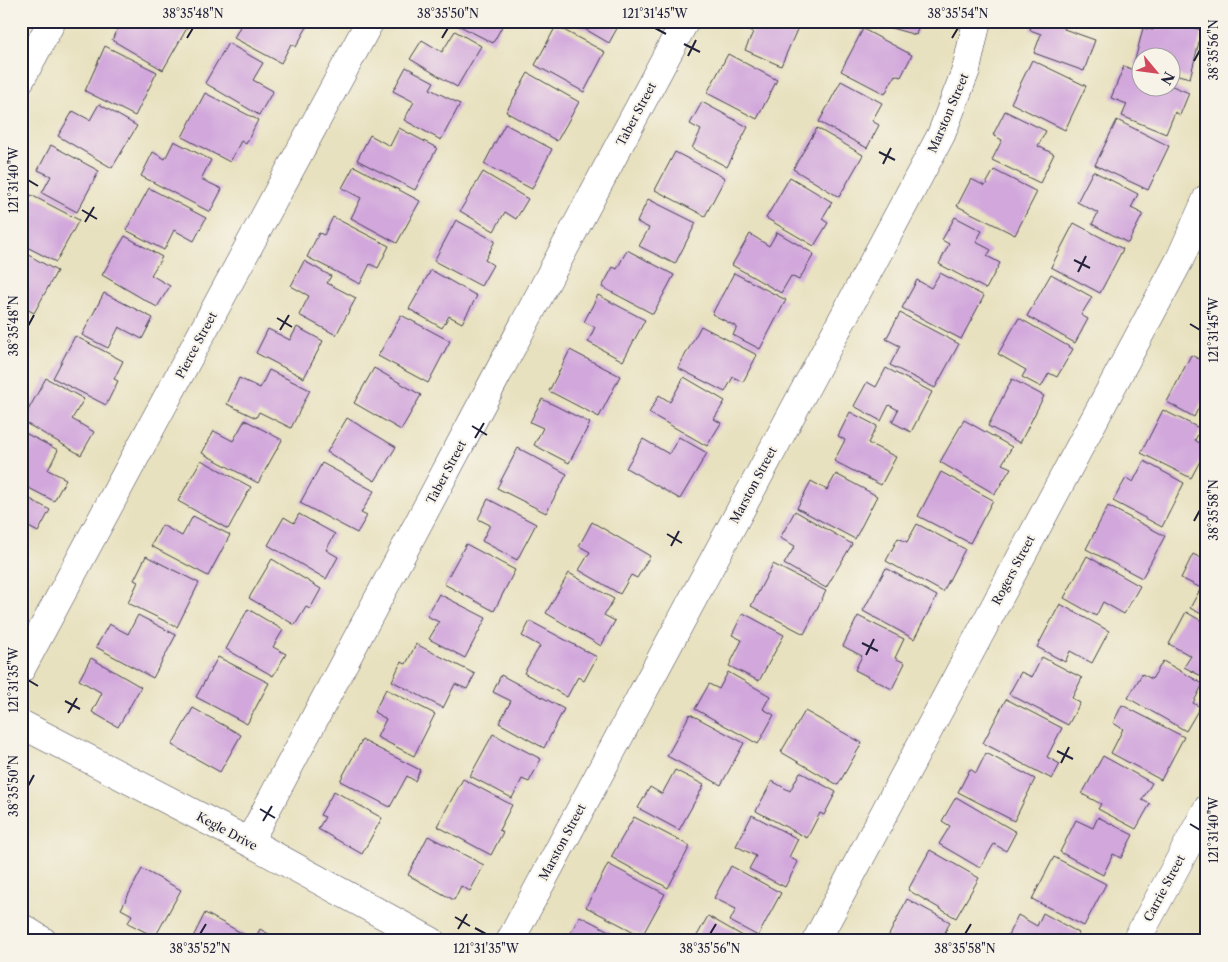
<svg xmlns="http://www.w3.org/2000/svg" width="1228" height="962" viewBox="0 0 1228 962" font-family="'Libre Caslon Text',serif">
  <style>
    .building { fill: #d2a7dc }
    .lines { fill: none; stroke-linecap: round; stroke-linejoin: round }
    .minor-casing { stroke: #403f4f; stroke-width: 29 }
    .tertiary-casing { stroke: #403f4f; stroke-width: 29 }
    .minor { stroke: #fff; stroke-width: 28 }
    .tertiary { stroke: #fff; stroke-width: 28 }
    .ticks { fill: none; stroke: #22223b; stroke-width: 2 }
    .labels { text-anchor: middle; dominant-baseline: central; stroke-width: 4; stroke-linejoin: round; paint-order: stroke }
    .street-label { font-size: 12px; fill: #22223b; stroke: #f7f3e8 }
    .neatline { fill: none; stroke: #22223b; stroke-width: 2 }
    .ticks-label { font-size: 12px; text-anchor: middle; fill: #22223b }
  </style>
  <rect width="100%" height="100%" fill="#f7f3e8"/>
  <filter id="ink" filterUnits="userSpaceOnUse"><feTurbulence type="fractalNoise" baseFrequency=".02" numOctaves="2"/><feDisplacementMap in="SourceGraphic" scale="10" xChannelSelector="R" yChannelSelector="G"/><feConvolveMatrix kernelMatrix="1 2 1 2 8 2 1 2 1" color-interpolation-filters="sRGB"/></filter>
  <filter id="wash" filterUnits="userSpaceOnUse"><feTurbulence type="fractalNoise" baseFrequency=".0096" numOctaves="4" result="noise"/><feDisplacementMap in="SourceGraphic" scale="20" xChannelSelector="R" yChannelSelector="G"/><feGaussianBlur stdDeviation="1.12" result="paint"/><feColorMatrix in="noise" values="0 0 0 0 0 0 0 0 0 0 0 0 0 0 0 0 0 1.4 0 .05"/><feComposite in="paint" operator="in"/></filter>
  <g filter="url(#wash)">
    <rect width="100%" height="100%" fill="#e8e1bf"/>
    <g id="blocks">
      <path class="building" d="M122,21h11l7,4 3,-4h32l12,7 -24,42 -51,-30z
        M243,21h63l3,2 -13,24 -5,-3 -10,19 -47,-25z
        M457,21h48l-12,22 -37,-19z
        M571,21h50l-12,22z
        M743,21h49l7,4 -18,41 -36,-16 8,-18 -12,-6z
        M878,21h42l-4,14 -39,-11z
        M1033,21h34l-3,8 31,11 -11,31 -50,-18 7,-19 -11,-4z
        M1156,21h11l35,9 -12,48 -20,-5v-15h-30v8l-6,-2 9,-36 10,2z
        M556,26l49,26 -21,40 -49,-27z
        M863,29l49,26 -11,22 -6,-2 -10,19 -44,-23z
        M455,31l26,15 -24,41 -47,-28 12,-19 20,12z
        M228,43l35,20 -10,17 20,11 -14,24 -54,-32z
        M105,46l52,26 -22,44 -50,-25z
        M728,54l49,26 -20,39 -50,-26z
        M1032,60l54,26 -21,44 -54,-27z
        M1124,66l16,7v15h30v-3l19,8 -9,22 -5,-3 -9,22 -44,-18 5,-12 -16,-6z
        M406,67l28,15 -4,7 30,15 -19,36 -37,-20 10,-18 -21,-11z
        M528,73l51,29 -22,39 -51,-29z
        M841,81l41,22 -10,18 7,4 -12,23 -48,-26z
        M205,93l53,27 -12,24 -5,-3 -11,21 -48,-25z
        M702,102l46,25 -21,40 -35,-19 9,-18 -11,-6z
        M99,104l38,22 -25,42 -54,-32 15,-25 17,9z
        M1005,111l41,20 -8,15 16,8 -14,29 -48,-23 10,-20 -9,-5z
        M1117,120l52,26 -21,44 -53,-25z
        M505,124l47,25 -20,40 -48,-25z
        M399,128l38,20 -22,42 -58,-30 13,-25 20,11z
        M817,128l46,27 -24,42 -46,-28z
        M174,141l37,19 -10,19 21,10 -12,23 -69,-36 12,-24 12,7z
        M51,145l48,26 -22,41 -35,-19 9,-17 -13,-6z
        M675,152l50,26 -20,38 -50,-26z
        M354,166l66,35 -23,42 -46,-25 10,-20 -19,-10z
        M994,170l43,22 -22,43 -58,-29 14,-27 14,7z
        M1093,171l45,23 -7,14 12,6 -15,29 -36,-19 6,-11 -21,-11z
        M483,172l45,27 -12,20 -11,-7 -11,19 -34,-20z
        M790,177l42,25 -10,17 6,4 -14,23 -48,-28z
        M149,188l57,30 -12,23 -20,-11 -10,20 -38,-20z
        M31,195l48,25 -23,42 -35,-18v-31z
        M648,199l48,24 -21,41 -36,-18 10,-18 -12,-6z
        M333,217l56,29 -11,22 -8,-4 -10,20 -53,-27 12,-24 5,2z
        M955,217l27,14 -6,11 15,8 -4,6 13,7 -14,26 -47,-25 10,-20 -7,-4z
        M456,220l39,21 -10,19 8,5 -12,21 -47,-25z
        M1074,223l49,26 -23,44 -49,-26z
        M777,232l37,22 -15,26 -8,-4 -10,17 -49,-28 18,-31 19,12z
        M125,236l37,21 -11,18 19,11 -13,21 -55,-32z
        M627,250l47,25 -21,39 -51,-27 11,-20 4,2z
        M21,251l36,20 -23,42 -13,-7z
        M304,261l27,15 -4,7 29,15 -20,37 -37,-20 10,-19 -18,-10z
        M431,270l46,26 -15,27 -13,-7 -7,12 -33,-19z
        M734,273l52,27 -26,49 -27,-14 4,-8 -25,-13z
        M940,273l44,23 -23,43 -59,-31 15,-28 14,8z
        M1051,274l41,23 -11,18 7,4 -13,24 -48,-27z
        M104,293l49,25 -11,21 -23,-12 -11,21 -26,-13z
        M598,295l47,25 -22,41 -35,-19 7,-15 -11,-5z
        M900,313l59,31 -24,44 -45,-23 10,-19 -14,-7z
        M401,315l49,26 -22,42 -50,-27z
        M1019,318l54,31 -16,28 -8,-4 -8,14 -19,-10 4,-7 -28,-16z
        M701,326l56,29 -14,27 -10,-5 -8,15 -47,-24z
        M297,327l26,14 -19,37 -48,-25 12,-24 22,11z
        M75,336l48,25 -9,18 4,2 -12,24 -53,-27z
        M570,350l50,26 -21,41 -50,-26z
        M1191,355l16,8v39l-4,-3 -9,18 -27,-15z
        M374,368l47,27 -20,35 -47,-27z
        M886,368l46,24 -21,40 -19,-10 6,-12 -9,-5 -8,16 -27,-15 13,-24 9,5z
        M269,370l41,20 -19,38 -32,-16 -3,6 -29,-14 12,-26 21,10z
        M684,377l41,24 -11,18 7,4 -14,23 -58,-33 10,-18 11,7z
        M46,378l38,21 -12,20 22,13 -13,23 -59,-34z
        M1012,379l32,17 -24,47 -32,-17z
        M542,399l48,24 -21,40 -35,-18 9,-17 -13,-6z
        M1163,410l38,19 -6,11 12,8 -16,30 -50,-25z
        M850,412l27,14 -9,17 28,14 -15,28 -47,-24 11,-21 -7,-4z
        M347,418l49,29 -21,34 -48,-29z
        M245,420l37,20 -24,43 -56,-30 12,-22 19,10z
        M964,420l48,27 -10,17 9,4 -16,26 -55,-32z
        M21,431l37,19 -10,20 18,9 -12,22 -33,-17z
        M679,437l28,16 -27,46 -54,-31 17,-29 26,15z
        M518,448l49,26 -21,39 -49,-25z
        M201,460l50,27 -23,42 -50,-28z
        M1144,461l40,22 -22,44 -49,-26 13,-23 7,4z
        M322,463l52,28 -13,22 6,3 -10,17 -57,-30z
        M941,472l52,28 -23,43 -52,-27z
        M836,474l41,22 -22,43 -58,-31 14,-27 16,9z
        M21,494l29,16 -12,22 -17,-9z
        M488,499l48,25 -19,36 -35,-19 8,-16 -12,-6z
        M1108,506l57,30 -23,42 -56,-29z
        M795,511l57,33 -26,44 -42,-24 11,-18 -15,-8z
        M299,514l36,20 -9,16 12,7 -12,22 -58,-34 16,-28 10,6z
        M193,516l37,19 -22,41 -57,-30 11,-21 20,11z
        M592,522l58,34 -13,22 -6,-3 -11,19 -41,-24 11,-18 -11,-6z
        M917,524l48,25 -22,43 -57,-31 12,-23 9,4z
        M466,544l49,26 -21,41 -50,-27z
        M1193,554l14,7v56l-17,-9 11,-20 -20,-10z
        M146,556l53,27 -22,44 -49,-24 10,-21 -4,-2z
        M1087,556l53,30 -16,28 -21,-12 -7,14 -32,-18z
        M272,559l49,30 -11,20 -4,-2 -11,18 -46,-27z
        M773,564l53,27 -22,43 -53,-28z
        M886,568l51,28 -23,43 -51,-28z
        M569,573l45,26 -10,16 11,6 -14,25 -55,-33z
        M439,594l47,24 -21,40 -36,-19 10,-17 -12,-6z
        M1060,604l49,27 -17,32 -22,-12 -5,11 -28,-15z
        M248,609l35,21 -10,17 13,7 -13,22 -47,-27z
        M1186,612l21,12v55l-23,-12 7,-11 -22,-12z
        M743,613l41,22 -25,46 -30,-15 13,-26 -10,-5z
        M138,615l38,20 -23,43 -57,-31 13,-23 19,10z
        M858,616l46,23 -9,19 10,5 -13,26 -37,-19 7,-14 -19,-10z
        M530,621l67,36 -13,24 -6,-4 -11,20 -43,-24 16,-27 -18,-10z
        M416,644l59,30 -8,15 -12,-5 -12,24 -51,-27 9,-19 5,2z
        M218,657l51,26 -22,41 -51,-27z
        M1042,657l40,21 -10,20 8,5 -12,22 -59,-31 12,-22 11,5z
        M91,658l50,29 -23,40 -26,-15 10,-19 -23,-13z
        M1163,661l40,23 -10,19 7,4 -14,24 -58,-33 14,-24 10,5z
        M728,672l42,24 -7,13 11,6 -16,29 -63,-35 14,-25 10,5z
        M501,675l63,34 -20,39 -45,-25 12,-22 -18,-9z
        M386,689l49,25 -21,42 -37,-19 9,-18 -12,-7z
        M1006,699l56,29 -15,29 13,7 -8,15 -69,-36z
        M1122,705l62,32 -23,43 -50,-27 12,-24 -10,-6z
        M193,708l48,27 -21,37 -48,-27z
        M805,711l57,32 -24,42 -57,-33z
        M690,714l54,29 -23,42 -54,-29z
        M493,734l48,25 -12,23 -7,-3 -10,19 -42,-22z
        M362,740l58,30 -5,11 -8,-5 -17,31 -50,-26z
        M986,753l49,26 -21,42 -56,-29 12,-23 6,4z
        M1103,756l49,27 -10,17 8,4 -14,25 -38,-20 3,-5 -19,-10z
        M675,770l29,15 -25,45 -41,-22 12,-21 12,7z
        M800,772l36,20 -12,23 -4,-2 -13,25 -51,-27 16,-30 18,10z
        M463,779l49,26 -13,25 4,2 -12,23 -54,-29z
        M334,791l48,27 -20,36 -44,-25 7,-12 -5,-2z
        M956,797l60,35 -10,19 -12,-7 -14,24 -41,-24 11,-18 -8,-5z
        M752,815l46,24 -9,18 9,5 -13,25 -36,-18 7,-13 -20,-10z
        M634,817l56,29 -22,42 -57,-31z
        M1098,817l35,18 -12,23 -8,-4 -10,21 -43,-23 16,-32 17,8z
        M428,836l56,29 -14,26 -9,-5 -7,14 -46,-25z
        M930,850l49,28 -23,40 -48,-28z
        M1054,857l52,27 -22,42 -52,-27z
        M608,864l57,30 -23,42 -56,-29z
        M731,866l50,27 -23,43 -28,-15 6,-12 -22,-11z
        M142,869l39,21 -26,47 -27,-14 4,-8 -11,-6z
        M907,899l43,23 -9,19h-55z
        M205,913l42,23 -3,5h-53z
        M1043,913l36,20 -4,8h-70l13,-26 19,11z
        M580,916l48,25 -61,-2z
        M708,916l40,23 -1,2h-53z
        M260,929l21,12h-27z"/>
    </g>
  </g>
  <g filter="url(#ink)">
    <use href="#blocks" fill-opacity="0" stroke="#403f4f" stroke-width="1"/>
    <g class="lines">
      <g class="minor-casing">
        <path id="minor" d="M21,669l349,-648
          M21,724l228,118 182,99
          M249,842l436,-821
          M21,927l22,14
          M510,941l431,-806 25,-65 11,-49
          M816,941l364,-682 27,-61
          M1136,941l71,-132"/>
      </g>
      <g class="tertiary-casing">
        <path id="tertiary" d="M21,79l31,-58"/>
      </g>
      <use href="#minor" class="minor"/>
      <use href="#tertiary" class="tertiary"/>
    </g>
  </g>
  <path class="ticks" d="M655,28l11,6M187,38l6,-10M442,38l6,-10M952,38l6,-10M684,44l16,8M688,56l8,-16M1194,61l6,-11M879,152l16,8M883,164l8,-16M28,180l10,6M82,210l15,9M85,222l9,-15M1074,260l16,8M1078,272l8,-16M277,318l15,9M1190,324l10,6M28,326l6,-11M280,330l9,-15M472,426l15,9M475,438l9,-15M1194,521l6,-11M667,534l15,9M671,546l8,-15M862,643l16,8M866,655l8,-16M28,680l10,6M65,701l15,8M68,713l9,-15M1057,751l16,8M1061,763l8,-16M28,786l6,-11M260,809l15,9M263,821l9,-15M1190,824l10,6M455,917l15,9M475,928l11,6M458,929l9,-15M200,934l6,-10M710,934l6,-10M965,934l6,-10"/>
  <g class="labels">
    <g class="street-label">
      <text transform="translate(948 113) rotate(-67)">Marston Street</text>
      <text transform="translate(636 114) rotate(-62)">Taber Street</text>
      <text transform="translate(196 345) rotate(-62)">Pierce Street</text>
      <text transform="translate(446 472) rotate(-62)">Taber Street</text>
      <text transform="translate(753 485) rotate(-62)">Marston Street</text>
      <text transform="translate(1013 570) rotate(-62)">Rogers Street</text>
      <text transform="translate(227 831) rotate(28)">Kegle Drive</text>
      <text transform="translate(562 842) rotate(-62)">Marston Street</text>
      <text transform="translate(1164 888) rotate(-62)">Carrie Street</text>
    </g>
  </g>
  <rect width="1228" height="962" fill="none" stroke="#f7f3e8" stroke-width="55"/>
  <g transform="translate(1156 72) rotate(119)"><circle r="24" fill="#f7f3e8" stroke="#a29fa3"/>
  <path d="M0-4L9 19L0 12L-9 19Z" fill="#d1495b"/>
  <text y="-8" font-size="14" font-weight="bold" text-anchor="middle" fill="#22223b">N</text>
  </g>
  <rect x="28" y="28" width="1172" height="906" class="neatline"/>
  <g class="ticks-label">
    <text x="193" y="18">38°35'48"N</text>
    <text x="448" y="18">38°35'50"N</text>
    <text x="655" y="18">121°31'45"W</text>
    <text x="958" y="18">38°35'54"N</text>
    <text transform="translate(1214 50) rotate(-90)" y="4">38°35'56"N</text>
    <text transform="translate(14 180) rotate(-90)" y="4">121°31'40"W</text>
    <text transform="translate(14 326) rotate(-90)" y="4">38°35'48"N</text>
    <text transform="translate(1214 330) rotate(-90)" y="4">121°31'45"W</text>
    <text transform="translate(1214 510) rotate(-90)" y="4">38°35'58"N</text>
    <text transform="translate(14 680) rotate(-90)" y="4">121°31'35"W</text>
    <text transform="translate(14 786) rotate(-90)" y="4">38°35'50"N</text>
    <text transform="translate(1214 830) rotate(-90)" y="4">121°31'40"W</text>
    <text x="200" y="953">38°35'52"N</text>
    <text x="486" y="953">121°31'35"W</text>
    <text x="710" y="953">38°35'56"N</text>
    <text x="965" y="953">38°35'58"N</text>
  </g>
</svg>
